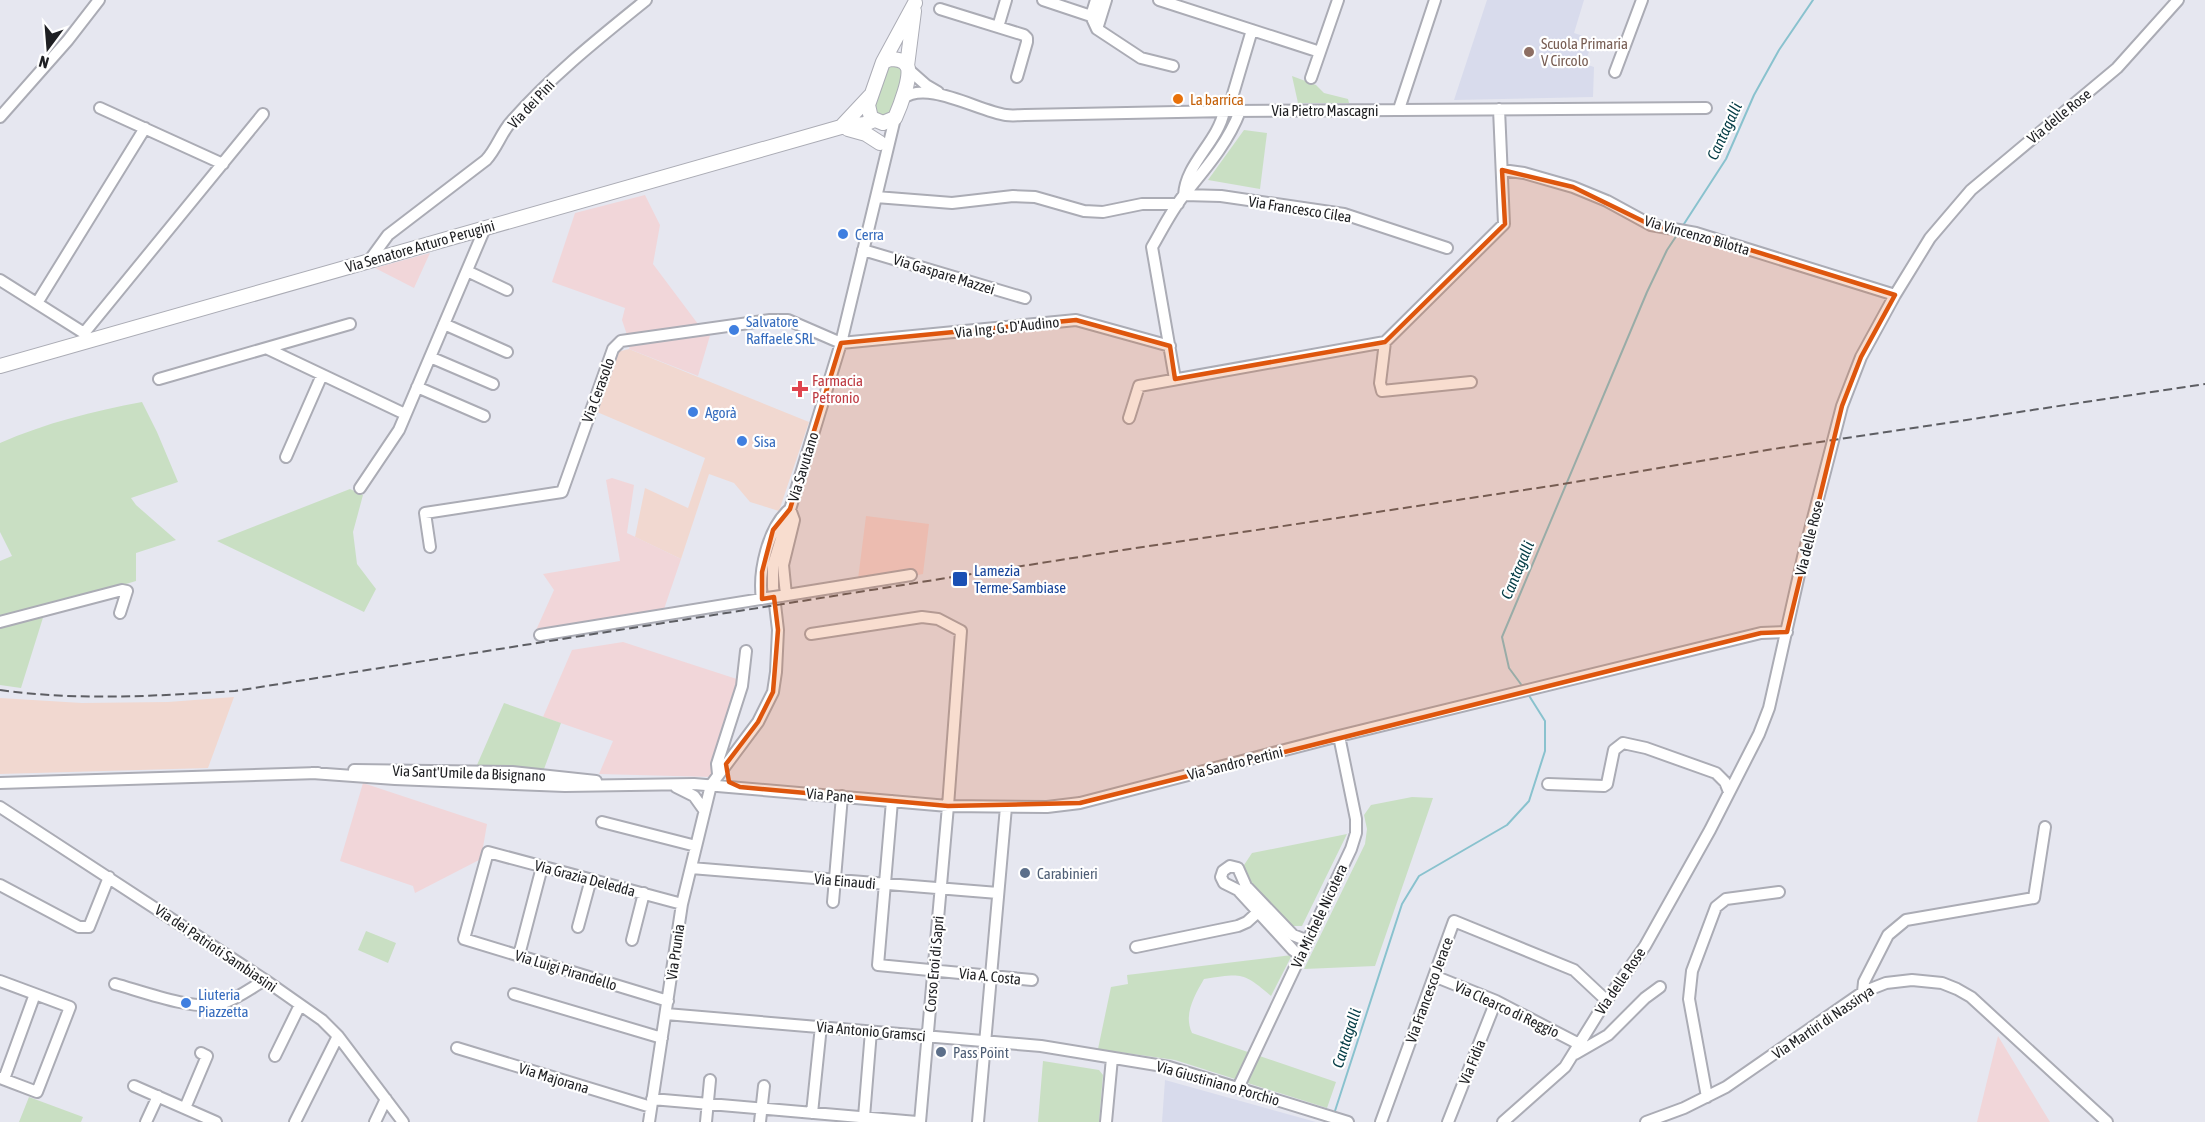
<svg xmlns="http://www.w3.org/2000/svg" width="2205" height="1122" viewBox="0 0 2205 1122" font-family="'Asap Condensed',sans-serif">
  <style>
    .commercial { fill: #f1d8d0 }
    .industrial { fill: #f1d6d9 }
    .built { fill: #d8dbec }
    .green { fill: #c9dfc3 }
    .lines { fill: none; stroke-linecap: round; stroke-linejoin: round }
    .stream { stroke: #89c2ce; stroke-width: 2 }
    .minor-casing { stroke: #abacb5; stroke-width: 14 }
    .tertiary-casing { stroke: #abacb5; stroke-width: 16 }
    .minor { stroke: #fff; stroke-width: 10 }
    .tertiary { stroke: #fff; stroke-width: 14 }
    .rail { stroke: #5d5e63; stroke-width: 2; stroke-dasharray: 9 4.5; stroke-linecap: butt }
    .minor-bridge-casing { stroke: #abacb5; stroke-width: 14; stroke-linecap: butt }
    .minor-bridge { stroke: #fff; stroke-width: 10 }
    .marked { fill: #de560d; fill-opacity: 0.2; stroke: #de560d; stroke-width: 4.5; stroke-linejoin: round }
    .education-dot { fill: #8d6e63; stroke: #fff; stroke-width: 2 }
    .food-dot { fill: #e8710a; stroke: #fff; stroke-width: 2 }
    .shop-dot { fill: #3f7fe0; stroke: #fff; stroke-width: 2 }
    .health-dot { fill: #e0444e; stroke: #fff; stroke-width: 2 }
    .transit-dot { fill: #1a4fb4; stroke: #fff; stroke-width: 2 }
    .service-dot { fill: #5c6f8a; stroke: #fff; stroke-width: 2 }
    .labels { text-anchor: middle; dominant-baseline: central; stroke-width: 4.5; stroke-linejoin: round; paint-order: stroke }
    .education-label { font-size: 15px; fill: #785e54; stroke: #fff; text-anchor: start }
    .food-label { font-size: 15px; fill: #c56008; stroke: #fff; text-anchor: start }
    .street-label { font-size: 15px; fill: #1e1f22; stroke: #fff }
    .shop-label { font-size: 15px; fill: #366cbe; stroke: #fff; text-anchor: start }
    .health-label { font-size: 15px; fill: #be3a42; stroke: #fff; text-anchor: start }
    .transit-label { font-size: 15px; fill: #164399; stroke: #fff; text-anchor: start }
    .service-label { font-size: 15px; fill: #4e5e75; stroke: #fff; text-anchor: start }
    .water-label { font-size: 16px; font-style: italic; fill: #043c45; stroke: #fff }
  </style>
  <rect width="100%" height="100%" fill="#e6e7f0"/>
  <path class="commercial" d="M629,349l180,73 -30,89 -29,-9 -16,-19 -25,-9 -28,85 -46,-22 10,-49 43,20 17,-50 -108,-46 20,-60z
    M234,697l-26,71 -208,6v-76l82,5 86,-1z"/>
  <path class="industrial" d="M645,195l15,30 -7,39 45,60 16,-2 -16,54 -69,-27 1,-5 -8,-24 3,-12 -73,-26 23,-69z
    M430,253l-16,35 -39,-20z
    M612,478l22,7 -7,48 54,26 -20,59 -128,19 21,-47 -11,-16 77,-13 -14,-81z
    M866,516l63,8 -6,50 -66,13z
    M623,642l126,41 -24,75 -13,19 -113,-3 14,-33 -70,-24 29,-67z
    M363,783l124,41 -6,35 -66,34 -2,-7 -73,-25z
    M1998,1036l52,86h-73z"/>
  <path class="built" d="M1487,0h97l-10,33 19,6 -8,25 9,3 -1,30 -139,3z
    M1165,1080l151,42h-154z"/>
  <path class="green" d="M899,64l5,9 -11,34 -5,9 -12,1 -3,-17 15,-35z
    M1292,76l24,9 8,8 24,6 1,4h-51z
    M1244,130l23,3 -7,56 -52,-9z
    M142,402l15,30 21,50 -47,16 5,7 40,35 -40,13v28l-90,27 -25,80 -21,-3v-124l12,-5 -12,-24v-89c46,-20 93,-32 142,-41z
    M350,489l13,6 -10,37 4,32 19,25 -12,23 -147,-71z
    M504,703l57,20 -17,46 -67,-4z
    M1412,797l21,1 -58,168 -71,3 61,-125 2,-15 -3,-14 7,-10z
    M1347,834l-45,92h-9l-43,-43 -6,-18 8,-12z
    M366,931l30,12 -8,20 -30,-13z
    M1292,955l-21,41c-29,-25 -30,-22 -67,-17 -9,16 -21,35 -12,54l144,49 -9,26 -152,-48 -77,-11 13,-62 17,-3 -1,-9z
    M1043,1061l56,9 4,5 -4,47h-61z
    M29,1097l54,20 -2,5h-62z"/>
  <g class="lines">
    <path class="stream" d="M1682,227l44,-68 28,-64 25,-45 34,-50
      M1523,687l-14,-19 -7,-31 145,-345 20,-42 10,-15
      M1334,1114l68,-210 17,-28 88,-51 22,-24 16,-50v-30l-17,-27"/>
    <g class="minor-casing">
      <path id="minor" d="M1043,0l48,16 6,13 44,29 32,8
        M1159,0l161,52
        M940,9l84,26 3,3v4l-10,35
        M1091,16l5,-16
        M998,27l8,-27
        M1097,29l9,-29
        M909,70l17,15 12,7
        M1615,72l27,-72
        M1311,78l27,-78
        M902,99c24,-20 76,12 104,16 7,1 13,0 19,0l203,-4 478,-3
        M100,108l123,56
        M1399,109l36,-109
        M1228,111l24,-81
        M0,117l68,-77 31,-40
        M1502,170l22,3 49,14 34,14 44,24 45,8 199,62
        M1184,195l37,1 123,18 103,34
        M1184,195c2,-32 34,-53 40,-84
        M876,197l76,6 61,-7 22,1 49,14 19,1 39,-8h36
        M863,250l162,48
        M369,261l19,-26 98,-75c11,-12 15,-27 25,-38 40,-46 88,-84 135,-122
        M467,271l40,19
        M0,280l84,53 179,-219
        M37,303l108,-175
        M444,324l63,28
        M1385,342l-5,41 2,8 89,-9
        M268,349l137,65
        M430,357l63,27
        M159,379l191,-55
        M1175,379l-23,-132c10,-17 19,-36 32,-52 21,-26 44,-52 56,-84
        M417,387l67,29
        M1129,418l10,-32 246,-44 119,-118 -5,-115
        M286,457l36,-82
        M360,488l39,-58 86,-202
        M430,547l-5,-34 137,-21 51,-143 8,-8 149,-21h18l53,23 235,-23 94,26
        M781,596l130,-21
        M762,599c-4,-27 6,-72 28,-90l4,11 -11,45 3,30
        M0,622l122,-32 5,1 -7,22
        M811,634l111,-17 16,2 23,12 -13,175 -28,316
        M540,635l227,-37
        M354,770l158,2 84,9
        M312,773l83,6 170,7 129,-2 254,22 99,1 33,-4 259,-67 422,-103 26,-1
        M718,774l-1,-10 25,-78 4,-35
        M0,783l318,-10
        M1548,784l56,2 3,-2 7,-34 9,-7 23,5 70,25 9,9 4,10
        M676,787l18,9 10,14
        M892,801l-14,164 154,15
        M0,807l265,173 57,40 16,16 65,86
        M602,822l94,24
        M691,868l307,25
        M0,885l79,42h10l20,-50
        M833,902l9,-106
        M578,927l13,-48
        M632,940l12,-47
        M1136,947l102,-21 9,-4 11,-10
        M519,955l23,-88
        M1301,956l-8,-6 -55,-60 -14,-7 -3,-6 2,-6 7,-5 8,2 8,18 47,49 15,6
        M1434,976l62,25 83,43
        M0,981l70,26 -33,85 -37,-14
        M115,984c26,7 79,27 105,20 16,-4 31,-16 45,-24
        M1863,992l1,-10 24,-47 18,-15 128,-22 11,-71
        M514,994l148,44
        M668,1001l-204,-62 24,-87 194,52
        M666,1014l375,32 128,21 179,55
        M457,1048l194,59
        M1575,1054l33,-19 37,-37 15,-11
        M275,1056l25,-51
        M4,1079l31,-85
        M134,1086l82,36
        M1238,1088l113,-239 5,-16v-14l-17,-83
        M1707,1097l-18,-98 3,-28 24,-64 10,-8 53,-7
        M652,1099l265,23
        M185,1108l22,-52 -6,-3
        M812,1113l9,-87
        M864,1117l7,-86
        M146,1122l12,-26
        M295,1122l43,-86
        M375,1122l11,-23
        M649,1122l33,-218 29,-119 47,-63 15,-30 3,-20 2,-42 -5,-43v-22l68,-222 54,-225
        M706,1122l4,-42
        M760,1122l4,-36
        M978,1122l28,-315
        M1106,1122l6,-64
        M1381,1122l73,-201 120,49 32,30
        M1448,1122l48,-121
        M1503,1122l62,-55 39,-63 41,-58 65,-116 49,-96 10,-26 34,-151 39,-151 19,-49 34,-62 35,-57 41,-48 146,-122 61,-68
        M1646,1122l38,-14 42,-21 137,-95 23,-9 26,-3 30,3 15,6 14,8 136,125"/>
    </g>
    <g class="tertiary-casing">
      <path id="tertiary" d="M890,59c6,0 14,1 17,7 6,8 -8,43 -12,52l-12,5 -12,-5 -3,-13 15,-43z
        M883,62l32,-59
        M907,66l7,-55
        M841,127l29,-31
        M848,129l18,5 14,9
        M0,366l841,-239 24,-3 9,-4"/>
    </g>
    <use href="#minor" class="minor"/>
    <use href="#tertiary" class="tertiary"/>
    <path class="rail" d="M0,690c78,11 156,6 235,1l888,-141 428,-64 216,-36 438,-66"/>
    <g class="minor-bridge-casing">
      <path id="minor-bridge" d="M767,598l14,-2"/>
    </g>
    <use href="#minor-bridge" class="minor-bridge"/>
  </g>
  <path class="marked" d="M1502,170l71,17 78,38 45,8 199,62 -34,62 -19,49 -55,226 -26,1 -681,170 -132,3 -208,-19 -11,-5 -3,-18 32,-42 15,-30 5,-62 -4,-33 -12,2v-27l11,-42 17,-21 51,-166 235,-23 94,26 5,33 210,-37 120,-118z"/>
  <circle class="education-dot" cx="1529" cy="52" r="6"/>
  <circle class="food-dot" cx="1178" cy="99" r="6"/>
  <g class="shop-dot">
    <circle cx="843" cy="234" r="6"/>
    <circle cx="734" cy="330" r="6"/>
    <circle cx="693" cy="412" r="6"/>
    <circle cx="742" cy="441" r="6"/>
    <circle cx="186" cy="1003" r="6"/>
  </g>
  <path class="health-dot" d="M797 380h6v6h6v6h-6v6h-6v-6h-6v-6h6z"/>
  <rect class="transit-dot" x="952" y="571" width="16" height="16" rx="3"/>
  <g class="service-dot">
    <circle cx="1025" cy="873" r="6"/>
    <circle cx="941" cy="1052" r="6"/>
  </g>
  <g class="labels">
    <g class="education-label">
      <text x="1541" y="43">Scuola Primaria<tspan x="1541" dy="17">V Circolo</tspan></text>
    </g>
    <g class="food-label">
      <text x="1190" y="99">La barrica</text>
    </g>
    <g class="street-label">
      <text transform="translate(531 104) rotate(-47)">Via dei Pini</text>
      <text x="1325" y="110">Via Pietro Mascagni</text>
      <text transform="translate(2059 116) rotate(-39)">Via delle Rose</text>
      <text transform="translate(1300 209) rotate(9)">Via Francesco Cilea</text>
      <text transform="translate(1697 235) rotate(16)">Via Vincenzo Bilotta</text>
      <text transform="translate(420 246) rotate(-16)">Via Senatore Arturo Perugini</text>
      <text transform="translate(944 274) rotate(17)">Via Gaspare Mazzei</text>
      <text transform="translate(1007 327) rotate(-6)">Via Ing. G. D'Audino</text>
      <text transform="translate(598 390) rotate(-70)">Via Cerasolo</text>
      <text transform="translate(803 467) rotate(-73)">Via Savutano</text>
      <text transform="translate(1809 538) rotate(-76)">Via delle Rose</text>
      <text transform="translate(1235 763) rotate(-14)">Via Sandro Pertini</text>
      <text transform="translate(469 773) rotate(2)">Via Sant'Umile da Bisignano</text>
      <text transform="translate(830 795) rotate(5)">Via Pane</text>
      <text transform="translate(585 878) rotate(15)">Via Grazia Deledda</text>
      <text transform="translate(845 881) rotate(5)">Via Einaudi</text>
      <text transform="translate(1319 916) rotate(-65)">Via Michele Nicotera</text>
      <text transform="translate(216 948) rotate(34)">Via dei Patrioti Sambiasini</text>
      <text transform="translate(675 952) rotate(-82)">Via Prunia</text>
      <text transform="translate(934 964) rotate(-85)">Corso Eroi di Sapri</text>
      <text transform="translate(566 970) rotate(17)">Via Luigi Pirandello</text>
      <text transform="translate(990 976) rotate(6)">Via A. Costa</text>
      <text transform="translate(1620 981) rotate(-56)">Via delle Rose</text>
      <text transform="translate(1429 990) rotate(-70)">Via Francesco Jerace</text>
      <text transform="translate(1507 1009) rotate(25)">Via Clearco di Reggio</text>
      <text transform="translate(1823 1022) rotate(-34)">Via Martiri di Nassirya</text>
      <text transform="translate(871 1031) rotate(5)">Via Antonio Gramsci</text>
      <text transform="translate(1472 1062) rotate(-68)">Via Fidia</text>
      <text transform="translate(554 1078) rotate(17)">Via Majorana</text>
      <text transform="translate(1218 1083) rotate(16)">Via Giustiniano Porchio</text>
    </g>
    <g class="shop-label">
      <text x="855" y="234">Cerra</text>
      <text x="746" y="321">Salvatore<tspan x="746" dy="17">Raffaele SRL</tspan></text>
      <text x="705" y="412">Agorà</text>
      <text x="754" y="441">Sisa</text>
      <text x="198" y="994">Liuteria<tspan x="198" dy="17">Piazzetta</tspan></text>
    </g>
    <g class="health-label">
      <text x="812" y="380">Farmacia<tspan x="812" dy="17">Petronio</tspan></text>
    </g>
    <g class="transit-label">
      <text x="974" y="570">Lamezia<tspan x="974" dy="17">Terme-Sambiase</tspan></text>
    </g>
    <g class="service-label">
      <text x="1037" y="873">Carabinieri</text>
      <text x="953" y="1052">Pass Point</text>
    </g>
    <g class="water-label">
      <text transform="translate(1724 131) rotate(-65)">Cantagalli</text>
      <text transform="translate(1517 570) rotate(-67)">Cantagalli</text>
      <text transform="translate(1346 1038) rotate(-72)">Cantagalli</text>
    </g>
  </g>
  <g transform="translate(48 48) rotate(196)" stroke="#ffffff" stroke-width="4.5" paint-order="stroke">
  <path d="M0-4.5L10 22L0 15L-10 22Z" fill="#1e1f22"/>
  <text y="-9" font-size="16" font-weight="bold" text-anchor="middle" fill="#1e1f22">N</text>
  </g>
</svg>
